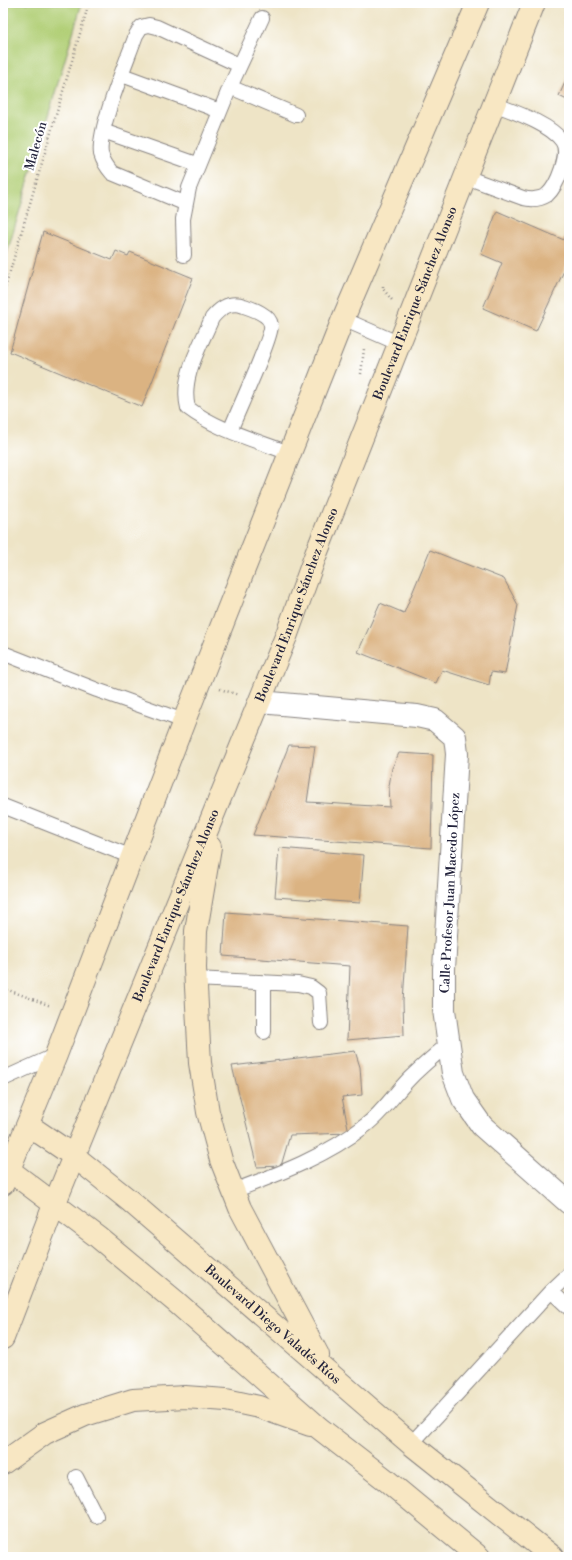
<svg xmlns="http://www.w3.org/2000/svg" width="572" height="1560" viewBox="0 0 572 1560" font-family="'Libre Bodoni',serif">
  <style>
    .green { fill: #b1cf76; stroke: #6a7858 }
    .building { fill: #dbb382 }
    .lines { fill: none; stroke-linecap: round; stroke-linejoin: round }
    .service-casing { stroke: #888380; stroke-width: 16 }
    .tertiary-casing { stroke: #888380; stroke-width: 24 }
    .secondary-casing { stroke: #888380; stroke-width: 24 }
    .path { stroke: #888380; stroke-width: 2.5; stroke-dasharray: 1 3; stroke-linecap: butt }
    .service { stroke: #fff; stroke-width: 14 }
    .tertiary { stroke: #fff; stroke-width: 22 }
    .secondary { stroke: #f8e7c3; stroke-width: 22 }
    .labels { text-anchor: middle; dominant-baseline: central; stroke-width: 4; stroke-linejoin: round; paint-order: stroke }
    .street-label { font-size: 13px; fill: #22223b; stroke: #fff }
  </style>
  <rect width="100%" height="100%" fill="#fff"/>
  <filter id="ink" filterUnits="userSpaceOnUse"><feTurbulence type="fractalNoise" baseFrequency=".025" numOctaves="2"/><feDisplacementMap in="SourceGraphic" scale="8" xChannelSelector="R" yChannelSelector="G"/><feConvolveMatrix kernelMatrix="1 2 1 2 8 2 1 2 1" color-interpolation-filters="sRGB"/></filter>
  <filter id="wash" filterUnits="userSpaceOnUse"><feTurbulence type="fractalNoise" baseFrequency=".012" numOctaves="4" result="noise"/><feDisplacementMap in="SourceGraphic" scale="16" xChannelSelector="R" yChannelSelector="G"/><feGaussianBlur stdDeviation="0.9" result="paint"/><feColorMatrix in="noise" values="0 0 0 0 0 0 0 0 0 0 0 0 0 0 0 0 0 1.4 0 .05"/><feComposite in="paint" operator="in"/></filter>
  <g filter="url(#wash)">
    <rect width="100%" height="100%" fill="#eee4c6"/>
    <path class="green" d="M3,3h79l-79,263z"/>
    <g id="blocks">
      <path class="building" d="M569,73v28l-10,-5z
        M497,211l67,29 5,-14v34l-33,71 -53,-23 19,-45 -21,-9z
        M43,232l69,28 4,-9 12,5 2,-4 63,26 -51,129 -132,-55z
        M430,550l74,29 14,26 -13,69 -14,-2 -2,13 -47,-15 -6,13 -78,-31 22,-49 24,10z
        M289,745l26,1 -8,56 83,5 -1,-21 3,-18 7,-15 34,2 -2,93 -178,-13z
        M279,848l85,7 -4,48 -85,-6z
        M226,912l182,14 -5,75 1,34 -57,5 3,-74 -127,-10z
        M355,1051l5,16 2,28 -20,2 7,36 -59,2 -9,31 -24,1 -25,-101z"/>
    </g>
  </g>
  <g filter="url(#ink)">
    <use href="#blocks" fill-opacity="0" stroke="#888380" stroke-width="1"/>
    <g class="lines">
      <g class="service-casing">
        <path id="service" d="M122,75l98,36
          M230,87l66,28
          M103,131l94,33
          M466,177l57,21c8,2 16,2 24,-3 10,-9 24,-42 15,-54 -12,-17 -48,-29 -68,-37
          M184,203l-72,-30c-5,-6 -9,-12 -11,-19 -4,-24 26,-93 35,-119l5,-8 8,-2 8,2 82,38
          M184,255l-1,-36 6,-31 41,-101 32,-69
          M343,319l57,25
          M230,431c6,-16 43,-96 41,-106 -1,-10 -18,-16 -27,-19 -13,-5 -23,1 -32,12 -11,27 -32,59 -24,90 29,22 67,32 101,45
          M3,653l94,37 87,31
          M3,806l129,51
          M195,979l103,5 13,3 8,6 2,30
          M264,1032v-50
          M3,1079l53,-24
          M233,1191c46,-17 94,-35 133,-66 17,-13 29,-32 44,-47 12,-12 25,-23 38,-34
          M551,1291l18,17
          M411,1444l140,-153 18,-17
          M76,1477l20,39"/>
      </g>
      <g class="tertiary-casing">
        <path id="tertiary" d="M260,702l157,14 18,4 20,17 2,17 -13,215v41l9,63 10,26 19,27 87,77"/>
      </g>
      <g class="secondary-casing">
        <g id="secondary">
          <path d="M210,847l-14,84 -1,37 5,95 8,49 13,48 19,48 78,147"/>
          <path id="s1" d="M28,1125l46,31 56,45 281,243 142,113"/>
          <path d="M9,1170l89,67 77,64 144,127 67,52 93,77"/>
          <path d="M3,1184l53,-129 128,-334 159,-402 135,-316"/>
          <path id="s2" d="M3,1338l51,-133 233,-571 29,-80 218,-551"/>
          <path d="M3,1463l42,-30 40,-18 48,-15 52,-3 41,3 33,7 51,18"/>
        </g>
      </g>
      <path class="path" d="M383,286v3l9,11
        M3,295l86,-292
        M361,374l3,-25
        M220,689l19,6
        M3,988l48,18"/>
      <use href="#service" class="service"/>
      <use href="#tertiary" class="tertiary"/>
      <use href="#secondary" class="secondary"/>
    </g>
  </g>
  <g class="labels">
    <g class="street-label">
      <text transform="translate(36 146) rotate(-74)">Malecón</text>
      <text stroke="none"><textPath href="#s2" startOffset="1114">Boulevard Enrique Sánchez Alonso</textPath></text>
      <text stroke="none"><textPath href="#s2" startOffset="790">Boulevard Enrique Sánchez Alonso</textPath></text>
      <text transform="translate(450 893) rotate(-87)">Calle Profesor Juan Macedo López</text>
      <text stroke="none"><textPath href="#s2" startOffset="466">Boulevard Enrique Sánchez Alonso</textPath></text>
      <text stroke="none"><textPath href="#s1" startOffset="316">Boulevard Diego Valadés Ríos</textPath></text>
    </g>
  </g>
  <rect width="572" height="1560" fill="none" stroke="#fff" stroke-width="16"/>
</svg>
